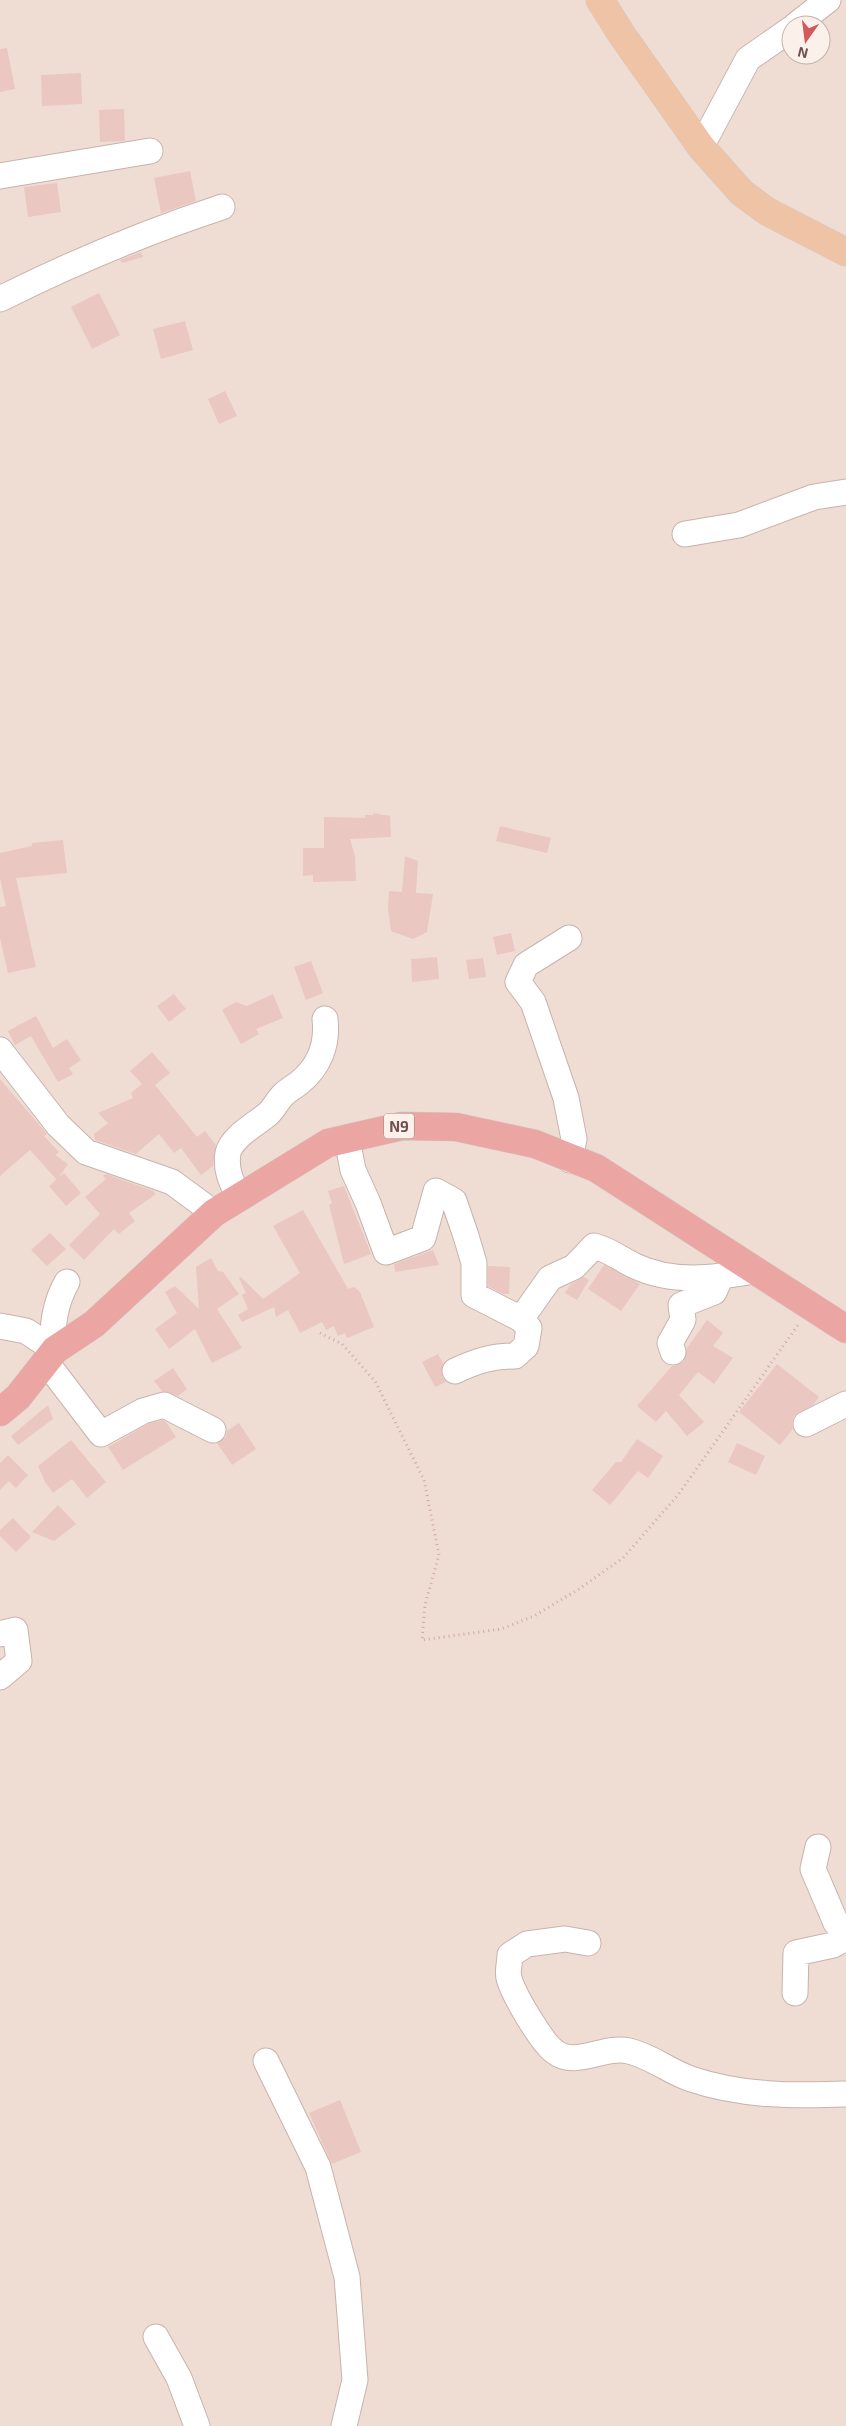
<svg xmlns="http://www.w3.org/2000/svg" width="846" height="2426" viewBox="0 0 846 2426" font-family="'Exo 2',sans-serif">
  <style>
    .residential { fill: #efddd4; fill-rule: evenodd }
    .building { fill: #eac7c0 }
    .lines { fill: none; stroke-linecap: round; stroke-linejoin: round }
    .minor-casing { stroke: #c8b3ac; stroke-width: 27 }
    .major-casing { stroke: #d3cbca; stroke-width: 29 }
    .highway-casing { stroke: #d3cbca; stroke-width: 29 }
    .path { stroke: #cfaaa3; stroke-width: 3; stroke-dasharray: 1 4; stroke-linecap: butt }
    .minor { stroke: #fff; stroke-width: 25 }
    .major { stroke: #efc3a5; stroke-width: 28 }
    .highway { stroke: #eba6a3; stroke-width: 28 }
    .labels { text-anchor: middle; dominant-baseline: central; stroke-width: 5; stroke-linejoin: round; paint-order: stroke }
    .shield { fill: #fcf1ea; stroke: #98827c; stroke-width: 1 }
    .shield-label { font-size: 15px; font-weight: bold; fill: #6d524d }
  </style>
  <rect width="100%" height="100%" fill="#f9ece4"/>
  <path class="residential" d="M0,0h846v2426h-846zM791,25h30v30h-30z"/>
  <path class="building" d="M7,48l8,41 -15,3v-43z
    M81,73l1,31 -40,2 -1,-31z
    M124,109l1,32 -25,1 -1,-32z
    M190,171l6,30 -35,12 -7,-35z
    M57,183l4,29 -33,5 -4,-30z
    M141,252l2,5 -21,6 -2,-3z
    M99,293l21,42 -28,14 -21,-42z
    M185,321l8,29 -32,9 -8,-30z
    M225,391l12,25 -18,8 -11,-25z
    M373,813l17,3 1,21 -41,2 5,17 1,25 -43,1v-7l-10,1v-28h21v-31l41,1v-3h8z
    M500,826l51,12 -4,15 -51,-12z
    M63,840l4,33 -51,5 20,89 -28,6 -8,-35v-31l6,-1 -6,-28v-25l32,-7v-3z
    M405,856l13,5 -2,32 17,1 -6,38 -14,7 -22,-8 -3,-23 1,-17 13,1z
    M511,933l4,18 -18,4 -4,-18z
    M437,957l2,22 -27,3 -1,-23z
    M483,958l3,19 -17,2 -3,-19z
    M311,961l12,32 -17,7 -12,-33z
    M174,994l12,15 -17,13 -12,-16z
    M273,994l10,24 -27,11 3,5 -18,10 -19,-34 14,-8 11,4z
    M36,1016l17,32 14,-9 14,21 -12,8 4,6 -15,8 -27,-46 -16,9 -7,-14z
    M152,1052l18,21 -15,12 42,52 8,-6 11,14 -3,21 -12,9 -20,-27 -7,5 -15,-19 -23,20 -41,-14 -1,-6 14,-11 -10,-10 35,-15 -2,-5 11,-9 -12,-13z
    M0,1079l47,55 -3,2 15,16 -4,3 13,9 -11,16 -27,-30 -30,26z
    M64,1173l17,20 -15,13 -17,-20z
    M106,1174l47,17 3,3 -27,19 6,8 -16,13 -5,-5 -30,31 -15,-15 31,-31 -15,-17 21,-18 -3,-3z
    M344,1186l27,68 -27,10 -15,-59 3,-2 -4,-12z
    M303,1210l45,79 6,-2 6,5 14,35 -27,11 -2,-5 -7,3 -4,-10 -8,4 -4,-8 -22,11 -12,-23 -12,7 -2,-10 -32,15 -4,-7 10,-6 -6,-14 4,-2 -7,-15 2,-1 22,22 37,-26 -27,-47z
    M50,1233l16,16 -19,17 -16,-16z
    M433,1250l6,15 -44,7 -1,-8z
    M211,1258l7,13 5,1 16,22 -22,15 25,39 -30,15 -17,-34 -26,20 -14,-20 22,-16 -12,-21 10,-6 24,23 -3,-42z
    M604,1265l36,19 -19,27 -33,-22z
    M488,1266l22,1 -1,27h-6l-15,-8z
    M584,1277l5,3 -12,20 -12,-7 5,-8z
    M707,1320l16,13 -10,13 20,12 -19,26 -16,-12 -19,23 25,27 -17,14 -21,-25 -10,11 -19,-16 35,-40 6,-1 6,-4 3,-13z
    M438,1354l5,9 -1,14 4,5 -11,5 -13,-25z
    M777,1364l42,33 -6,8 -19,11 -2,7 1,6 -13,16 -41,-33z
    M173,1368l14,21 -9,7 -16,-5 -8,-10z
    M48,1405l5,14 -35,26 -7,-9z
    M163,1420l3,2 10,15 -53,33 -15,-23 40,-23z
    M239,1423l17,26 -24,16 -15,-22 9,-6 1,-6z
    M637,1439l26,17 -15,22 -10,-7 -28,34 -18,-15 24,-28h5z
    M71,1440l35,42 -19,16 -15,-19 -19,14 -8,-11 -7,-16z
    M737,1443l28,13 -9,19 -28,-13z
    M8,1455l20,20 -12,13 -7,-7 -9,9v-27z
    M58,1505l18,19 -22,17 -22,-9z
    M13,1518l18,19 -15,15 -16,-16v-6z
    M340,2100l21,52 -29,12 -23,-51z"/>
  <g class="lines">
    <g class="minor-casing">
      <path id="minor" d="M796,25l32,-25
        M701,147l47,-88 43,-30
        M0,176l150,-25
        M0,299c72,-36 146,-67 222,-92
        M685,534l54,-9 75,-28 32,-5
        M569,938l-43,27 -8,17 15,20 33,96 8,41 -4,21
        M0,1050l58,75 28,27 86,30 42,31
        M347,1139l6,31 15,33 18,49 37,-14 13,-47 18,10 12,35 8,27v32l47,24 8,9 -3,18 -11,10c-23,0 -39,5 -60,15
        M239,1198c-7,-15 -14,-28 -11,-45 4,-17 29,-29 41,-40 5,-5 9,-13 14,-18 5,-5 11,-8 16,-12 20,-16 29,-38 26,-64
        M521,1319l29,-41 24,-11 20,-21c16,4 26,13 41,20 38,18 80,12 118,5
        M0,1326l26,5 29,19
        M55,1350c-5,-22 1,-49 12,-68
        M673,1352l-3,-9 13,-23 -2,-15 33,-13 7,-15
        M46,1362l55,72 42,-23 21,-6 49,25
        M806,1424l40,-20
        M0,1634l15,-4 4,31 -19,16
        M818,1847l-5,22 23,54 10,7
        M588,1943l-23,-4 -38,5 -17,11c0,7 -3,17 -1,23 4,16 33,65 46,74 20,16 50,-7 74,-1 22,5 41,21 62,28 50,17 103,17 155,15
        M795,1993l1,-40 37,-8 13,-7
        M266,2061l52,106 29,110 8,103 -11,46
        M156,2337l23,41 18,48"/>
    </g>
    <g class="major-casing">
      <path id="major" d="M600,0l22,35 79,112 41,46 26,19 78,40"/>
    </g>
    <g class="highway-casing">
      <path id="highway" d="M0,1412l18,-15 37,-47 39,-26 120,-111 114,-70 74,-17 54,1 79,17 61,24 250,161"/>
    </g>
    <path class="path" d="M320,1333l22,11 33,37 49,99 15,75 -14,50 -3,35 79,-11 33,-13 45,-27 44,-31 55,-63 120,-170"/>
    <use href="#minor" class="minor"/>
    <use href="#major" class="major"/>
    <use href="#highway" class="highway"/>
  </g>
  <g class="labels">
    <rect class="shield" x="384" y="1113.5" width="30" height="25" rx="4"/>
    <g class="shield-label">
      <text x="399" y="1126">N9</text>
    </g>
  </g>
  <g transform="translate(806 40) rotate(194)"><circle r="24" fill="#fcf1ea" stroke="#c3b1ab"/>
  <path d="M0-4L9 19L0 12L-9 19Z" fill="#d25a5a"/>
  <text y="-8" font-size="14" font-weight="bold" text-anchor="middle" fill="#6d524d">N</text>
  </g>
</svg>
